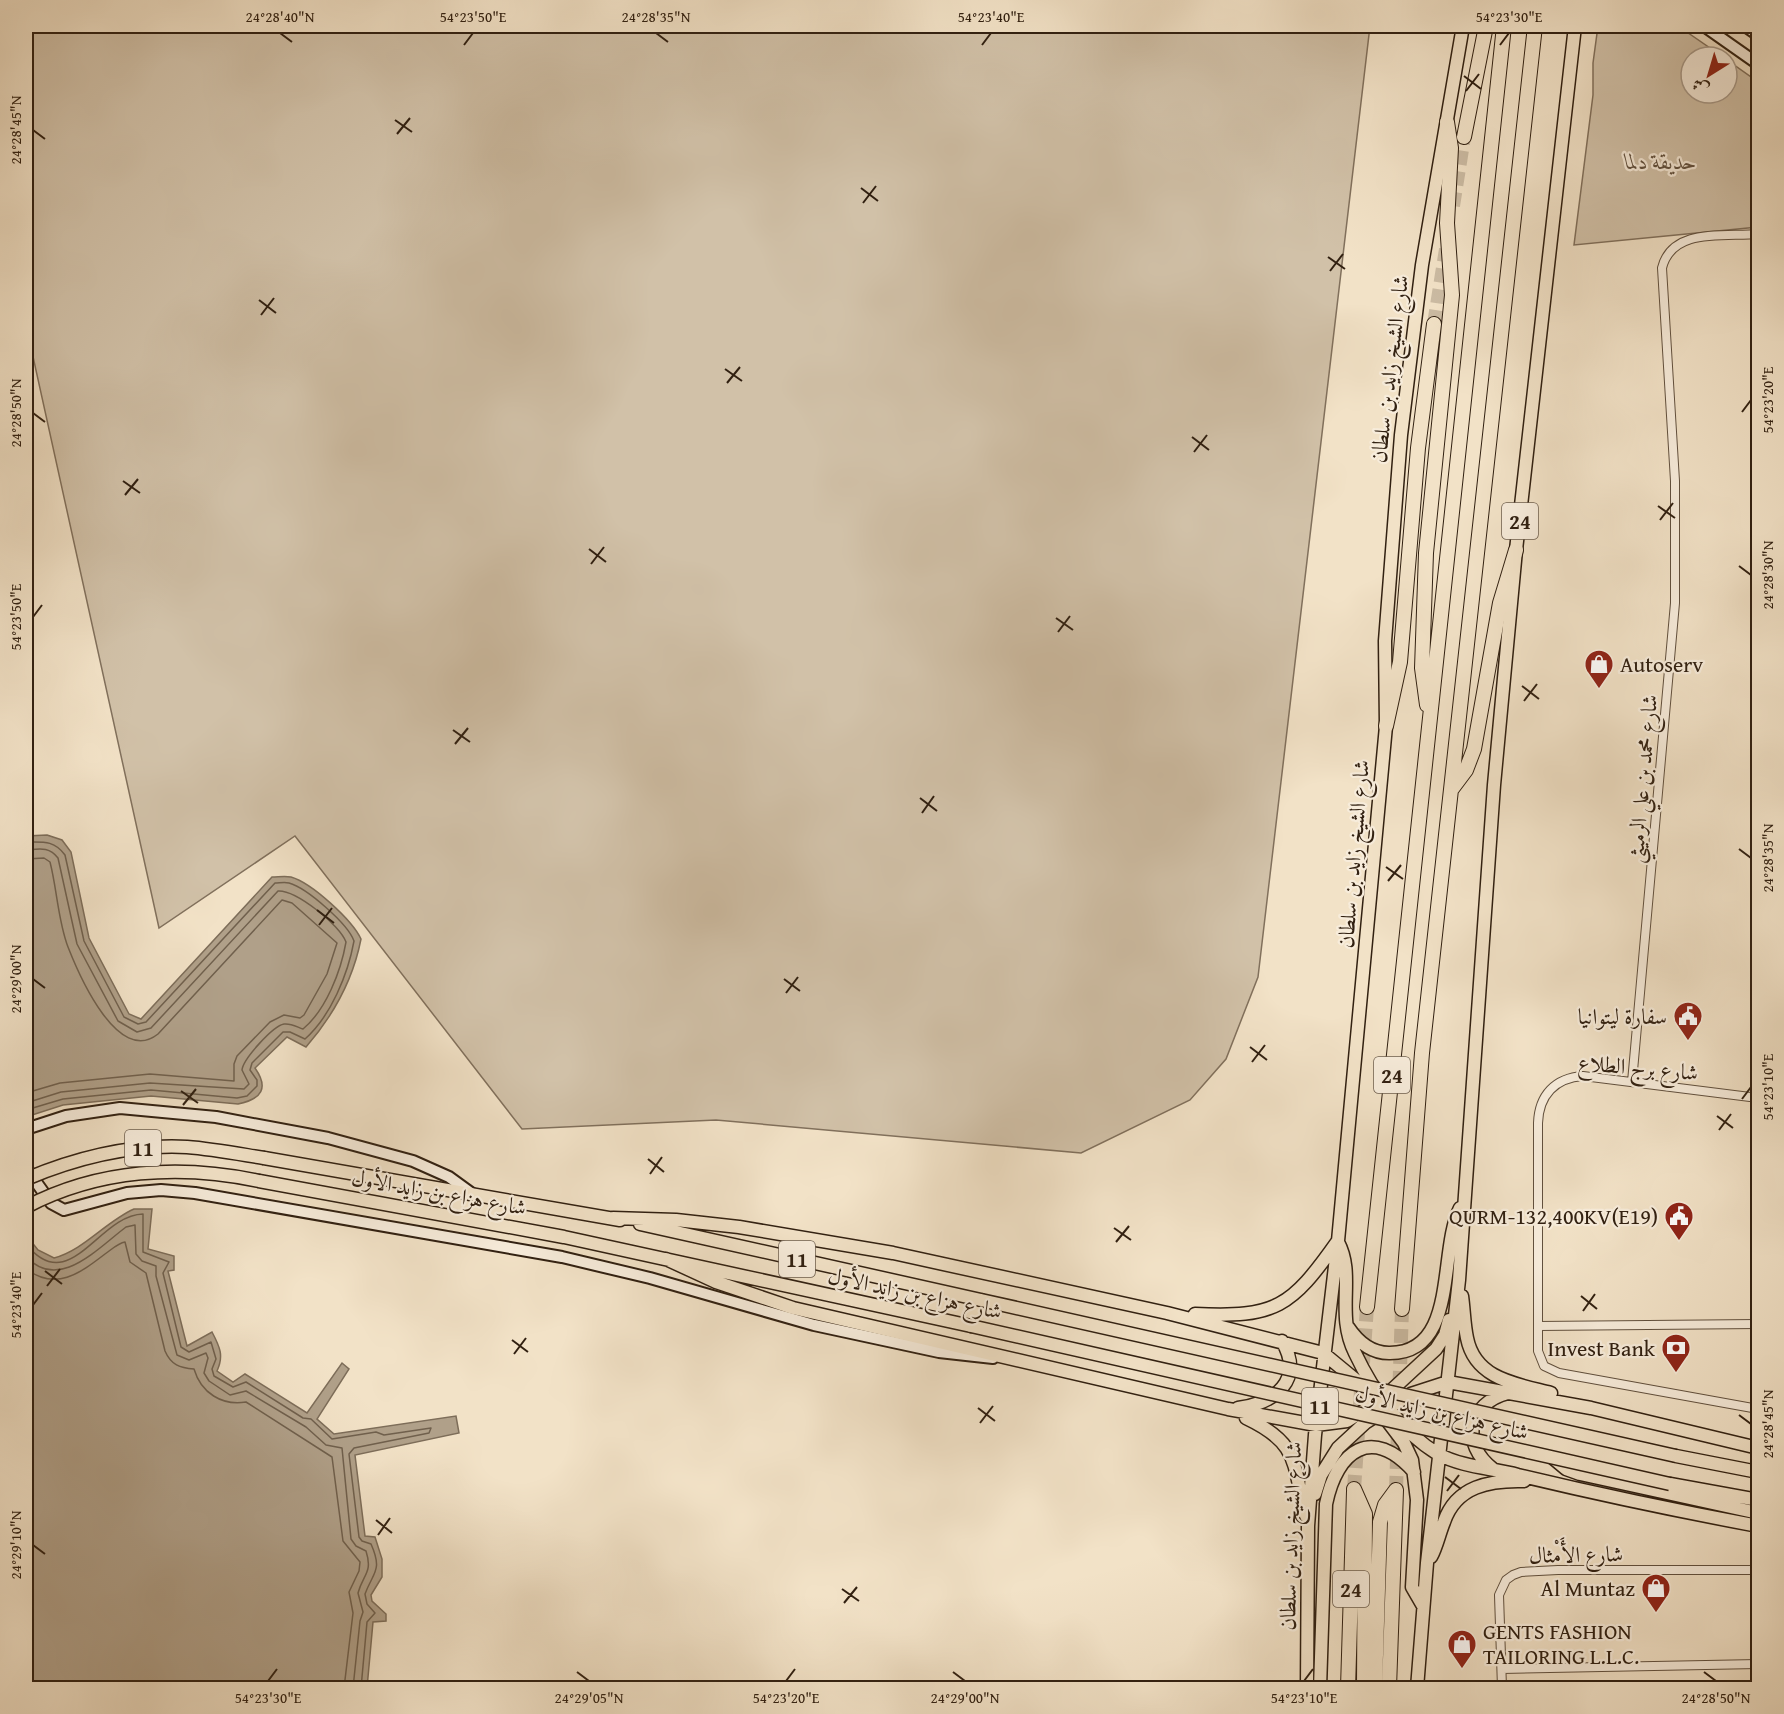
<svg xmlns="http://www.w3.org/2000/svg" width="1784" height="1714" viewBox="0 0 1784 1714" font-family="'Gentium Book Plus',Amiri,serif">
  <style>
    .green { fill: #d1c1a8; stroke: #81705c; stroke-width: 1.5 }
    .water { fill: #b0a089; stroke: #7d6d59; stroke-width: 1.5 }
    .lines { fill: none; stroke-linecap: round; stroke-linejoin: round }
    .shore { stroke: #70604d; stroke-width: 1.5 }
    .highway-tunnel { stroke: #cbbba3; stroke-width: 14; stroke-dasharray: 14 7; stroke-linecap: butt }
    .street-casing { stroke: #61503e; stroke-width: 10 }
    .secondary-casing { stroke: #312011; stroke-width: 14 }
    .primary-casing { stroke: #312011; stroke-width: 15 }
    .highway-casing { stroke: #312011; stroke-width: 16 }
    .street { stroke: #f7ecdb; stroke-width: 8 }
    .secondary { stroke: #f7ecdb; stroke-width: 10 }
    .primary { stroke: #f2e2c7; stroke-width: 12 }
    .highway { stroke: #f2e2c7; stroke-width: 14 }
    .primary-bridge-casing { stroke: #312011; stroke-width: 15; stroke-linecap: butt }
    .primary-bridge { stroke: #f2e2c7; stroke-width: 12 }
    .ticks { fill: none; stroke: #312011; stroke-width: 2 }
    .labels { text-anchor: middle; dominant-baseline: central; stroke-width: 4.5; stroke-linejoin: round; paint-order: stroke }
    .shield { fill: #f7ecdb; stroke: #6c5d4e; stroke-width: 1.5 }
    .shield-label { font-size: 21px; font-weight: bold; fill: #312011 }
    .park-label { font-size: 22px; font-style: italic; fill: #61503e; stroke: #f7ecdb }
    .street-label { font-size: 22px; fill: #312011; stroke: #f7ecdb }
    .poi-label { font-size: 22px; fill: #312011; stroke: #f7ecdb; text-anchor: end }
    .neatline { fill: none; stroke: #312011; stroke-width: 2 }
    .ticks-label { font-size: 15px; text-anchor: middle; fill: #312011 }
  </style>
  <rect width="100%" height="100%" fill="#f2e2c7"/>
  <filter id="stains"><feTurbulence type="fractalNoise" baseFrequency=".00333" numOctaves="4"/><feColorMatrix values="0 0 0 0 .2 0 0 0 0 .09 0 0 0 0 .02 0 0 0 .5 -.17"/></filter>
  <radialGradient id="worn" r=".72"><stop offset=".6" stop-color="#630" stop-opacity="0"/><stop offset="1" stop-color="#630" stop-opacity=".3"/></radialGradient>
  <path class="green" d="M26,26h1344l-112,951 -32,82 -36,41 -109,53 -365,-33 -194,9 -227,-293 -136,92 -133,-603z
    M1598,26h80l45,31h-32v36h36v-33l31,22v145l-184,18 19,-150v-32z"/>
  <path class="water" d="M47,835l15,5 9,12 18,86 40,76 12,5 131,-142c6,0 13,-1 19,0 21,6 61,43 70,62 -8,41 -28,77 -55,108l-19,-10 -32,31c14,20 7,31 -17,36l-87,-8 -88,9 -37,12v-281z
    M134,1209h18l-4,40 26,7v14l-6,1 19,75 25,-14c8,15 12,24 5,39l16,11 12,-8 62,39 35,-50 7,6 -32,50 17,15 122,-18 3,17 -104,22 10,81 10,1 7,22v18l-11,18 1,6 14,13v7l-13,1 -6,66h-341v-453l12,15 16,8c30,-8 51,-36 80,-49z"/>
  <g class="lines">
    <path class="shore" d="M26,842c17,0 28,-2 39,13l19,86 40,76 14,7 8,-2 129,-139c4,0 10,-1 14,0 18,5 59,41 65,58 -6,33 -23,75 -49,98l-15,-7h-7l-31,31 -2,7 7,10v6l-10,10 -10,2 -86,-8 -88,9 -37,11
      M26,850c13,-1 23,-4 32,8l19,86 41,77 19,11 14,-4 127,-137c18,-1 62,34 68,51 -5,29 -20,68 -43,87 -6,-2 -12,-6 -19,-5 -11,2 -41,35 -42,46l7,14 -5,5 -94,-6 -89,9 -35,11
      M26,859l18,-1 6,4c7,27 8,59 18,85 11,28 50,119 90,87l124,-134 10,3 45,40 -10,31 -23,41 -4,3 -16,-3 -14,7 -33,34 -3,8v17l-84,-7 -90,9 -34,10
      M26,1244c44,55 72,-29 117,-30v38l26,10 -6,11 18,74 8,5 22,-10 5,17 -4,10 2,7 19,11 13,-5 57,36 8,1 21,20 44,-7 8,3 47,-7 -2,5 -75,15 -5,6 10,83 3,4 9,3c12,27 2,28 -6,50l2,10 8,9 -8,9 -6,66
      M26,1256c32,37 72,-8 100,-29l9,-2 1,29 6,7 14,5v10l21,79 12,5 17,-7 2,5 -4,15 5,8 21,14 16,-4 60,36 20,18 16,3 9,91 5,7 10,5c7,22 -3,23 -8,42l5,19 -3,9 -7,67
      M26,1269c30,22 53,5 79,-15 6,-4 13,-11 20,-12l5,20 16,11 19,78c6,14 15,17 29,18 7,24 28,37 52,33l86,55 11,84 17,21 -1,9 -10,21 4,21 -9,75"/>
    <path class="highway-tunnel" d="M1453,206l11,-69
      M1434,324l12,-75
      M1354,1489l13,-182
      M1396,1490l6,-181"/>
    <g class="street-casing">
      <path id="street" d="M1632,1082l43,-479v-122l-13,-213c10,-41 63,-31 96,-34
        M1758,1098l-175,-22c-28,2 -44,19 -45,47v228l6,15 15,7 199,36
        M1538,1326l220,-2
        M1502,1669l256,-5
        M1502,1688l-3,-93 7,-15 7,-5 8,-3 37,-2h200"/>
    </g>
    <g class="secondary-casing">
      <path id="secondary" d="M1704,26l54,38
        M1745,26l13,9
        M26,1129l40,-13 54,-8 96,9 112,21 85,23 36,16 22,16
        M26,1168l25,35 13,7 63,-17 34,-3 34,3 367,64 88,21 164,47 125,27 54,6"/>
    </g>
    <g class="primary-casing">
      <path id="primary" d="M264,1158l356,62
        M259,1181l305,56 407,89
        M613,1218l63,2 63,7 154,26 274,60 156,40 34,28 47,62 8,17 5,40 -5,87 11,19
        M640,1224l341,76
        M1338,1242c18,34 -3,71 17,111 18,38 46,79 83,101 24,13 54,14 80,21 79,19 160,36 240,51
        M666,1259l50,23 77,26 435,101 88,16 31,-4 35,-22 54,-50 9,-14 4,-15
        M1462,1296c2,14 2,28 5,42 8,41 49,46 84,55
        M1195,1314c81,4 96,-7 142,-72
        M1348,1327c10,15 23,26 41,26 70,1 49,-101 71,-145
        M1238,1408c37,-5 67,-28 44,-67
        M1246,1418c55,26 46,46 60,98
        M1676,1456l82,16
        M1554,1459l12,10 14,5 178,39
        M1493,1469c-33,-25 -25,-66 15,-76
        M1670,1484l88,16
        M1315,1494l6,-19 17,-27 27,-25 46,-29 37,-12 143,26 167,40
        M1431,1557c6,-11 8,-23 13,-35 12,-36 46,-42 80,-41
        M1307,1688l1,-162 7,-91 23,-194 48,-515 -1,-85 16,-206 21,-170 41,-239
        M1320,1688l6,-184c11,-54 46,-79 88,-32
        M1417,1688l10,-125 32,-283 35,-495 22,-235 59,-524"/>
    </g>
    <g class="highway-casing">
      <path id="highway" d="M1464,137l22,-111
        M1427,705l-5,-37 4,-115 26,-258 -5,-72 4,-75 -4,-26
        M1386,726l14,-64 18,-214 16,-124
        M1451,790l15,-20 8,-21 26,-146 16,-53
        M1367,1307l137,-1281
        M1402,1309l20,-256 113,-1027
        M1354,1489l11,25 -1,174
        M1348,1688l6,-197
        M1375,1688l5,-166 5,-17 11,-15
        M1389,1688l7,-198"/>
    </g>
    <use href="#street" class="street"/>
    <use href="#secondary" class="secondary"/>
    <use href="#primary" class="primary"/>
    <use href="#highway" class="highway"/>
    <g class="primary-bridge-casing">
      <path id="primary-bridge" d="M26,1179c50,-21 105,-35 161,-32 26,2 52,7 77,11
        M26,1207c72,-38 155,-43 233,-26
        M981,1300l695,156
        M971,1326l699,158"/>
    </g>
    <use href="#primary-bridge" class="primary-bridge"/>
  </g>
  <path class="ticks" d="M280,33l12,9M656,33l12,9M464,45l9,-12M982,45l9,-12M1500,45l9,-12M1464,76l17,13M1466,91l13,-17M395,120l17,12M33,130l12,9M397,134l13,-16M861,188l17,13M863,203l13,-17M1328,257l17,12M1330,271l13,-17M259,300l17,13M261,315l13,-17M725,369l17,12M727,383l13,-16M1742,412l9,-12M33,413l12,9M1192,437l17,13M1194,452l13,-17M123,481l17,12M125,495l13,-16M1658,506l17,12M1660,520l13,-17M589,549l17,13M591,564l13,-17M1739,566l12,9M33,617l9,-12M1056,618l17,12M1058,632l12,-16M1522,686l17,13M1524,701l13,-17M453,730l17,12M455,744l13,-16M920,798l17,13M922,813l12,-17M1739,849l12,9M1386,867l17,12M1388,881l13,-16M317,910l17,13M319,925l13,-17M33,979l12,9M784,979l16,12M786,993l12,-16M1250,1047l17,13M1252,1062l13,-17M181,1091l17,12M1742,1099l9,-12M183,1105l13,-16M1717,1116l16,12M1719,1130l12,-16M648,1159l16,13M650,1174l12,-17M1114,1228l17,12M1116,1242l13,-16M45,1271l17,13M47,1286l13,-17M1581,1296l16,13M33,1305l9,-12M1583,1311l12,-17M512,1340l16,12M514,1354l12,-16M978,1408l17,13M1739,1415l12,9M980,1423l13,-17M1445,1477l16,12M1447,1491l12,-16M376,1520l16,13M378,1535l12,-17M33,1545l12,9M842,1589l17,12M844,1603l13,-16M577,1672l12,9M953,1672l12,9M1704,1672l12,9M268,1681l9,-12M786,1681l9,-12M1304,1681l9,-12"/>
  <defs>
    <g id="shop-pin" transform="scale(1.5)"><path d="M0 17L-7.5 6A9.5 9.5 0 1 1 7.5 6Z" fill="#8f2418" stroke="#f7ecdb"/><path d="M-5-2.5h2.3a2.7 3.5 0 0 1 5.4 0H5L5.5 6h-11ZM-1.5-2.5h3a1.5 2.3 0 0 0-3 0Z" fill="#fff"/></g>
    <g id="civic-pin" transform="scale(1.5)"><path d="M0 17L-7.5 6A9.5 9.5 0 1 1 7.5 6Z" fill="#8f2418" stroke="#f7ecdb"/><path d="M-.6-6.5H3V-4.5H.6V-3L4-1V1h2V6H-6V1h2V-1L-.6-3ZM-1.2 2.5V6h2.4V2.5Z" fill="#fff"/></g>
    <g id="bank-pin" transform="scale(1.5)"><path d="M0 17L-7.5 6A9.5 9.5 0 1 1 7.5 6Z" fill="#8f2418" stroke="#f7ecdb"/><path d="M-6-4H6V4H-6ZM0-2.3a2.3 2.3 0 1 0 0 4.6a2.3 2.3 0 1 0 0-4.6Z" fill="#fff"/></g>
  </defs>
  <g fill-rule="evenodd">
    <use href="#shop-pin" x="1599" y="664"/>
    <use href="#civic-pin" x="1688" y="1016"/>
    <use href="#civic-pin" x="1679" y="1216"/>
    <use href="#bank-pin" x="1676" y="1348"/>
    <use href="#shop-pin" x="1656" y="1588"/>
    <use href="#shop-pin" x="1462" y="1644"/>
  </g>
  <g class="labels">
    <g class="shield">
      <rect x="1502" y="503" width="36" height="36" rx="4.5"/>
      <rect x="1374" y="1057" width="36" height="36" rx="4.5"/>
      <rect x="125" y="1130" width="36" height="36" rx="4.5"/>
      <rect x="779" y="1241" width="36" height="36" rx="4.5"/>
      <rect x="1302" y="1388" width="36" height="36" rx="4.5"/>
      <rect x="1333" y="1571" width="36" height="36" rx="4.5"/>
    </g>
    <g class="shield-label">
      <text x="1520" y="521">24</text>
      <text x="1392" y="1075">24</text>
      <text x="143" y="1148">11</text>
      <text x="797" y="1259">11</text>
      <text x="1320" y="1406">11</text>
      <text x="1351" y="1589">24</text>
    </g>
    <g class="park-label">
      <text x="1661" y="161">حديقة دلما</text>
    </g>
    <g class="street-label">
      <text transform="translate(1389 369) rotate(-83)">شارع الشيخ زايد بن سلطان</text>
      <text transform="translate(1642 779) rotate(-85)">شارع محمد بن علي الرميثي</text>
      <text transform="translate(1353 854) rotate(-85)">شارع الشيخ زايد بن سلطان</text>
      <text transform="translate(1638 1067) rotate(5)">شارع برج الطلاع</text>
      <text transform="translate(439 1192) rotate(10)">شارع هزاع بن زايد الأول</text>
      <text transform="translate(915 1293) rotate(12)">شارع هزاع بن زايد الأول</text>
      <text transform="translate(1442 1412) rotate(13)">شارع هزاع بن زايد الأول</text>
      <text transform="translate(1290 1536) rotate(-88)">شارع الشيخ زايد بن سلطان</text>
      <text transform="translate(1576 1554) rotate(-1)">شارع الأَمْثال</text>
    </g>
    <g class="poi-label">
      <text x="1620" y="664" text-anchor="start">Autoserv</text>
      <text x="1667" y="1016">سفارة ليتوانيا</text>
      <text x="1658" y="1216">QURM-132,400KV(E19)</text>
      <text x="1655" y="1348">Invest Bank</text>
      <text x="1635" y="1588">Al Muntaz</text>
      <text x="1483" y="1631" text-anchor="start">GENTS FASHION<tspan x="1483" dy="25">TAILORING L.L.C.</tspan></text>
    </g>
  </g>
  <rect width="1784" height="1714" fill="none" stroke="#f2e2c7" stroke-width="66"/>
  <g transform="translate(1709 75) rotate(217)"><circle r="28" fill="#f7ecdb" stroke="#a89a8a" stroke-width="1.5"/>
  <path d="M0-4.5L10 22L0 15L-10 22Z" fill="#8f2418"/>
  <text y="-9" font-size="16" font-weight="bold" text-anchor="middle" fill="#312011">ش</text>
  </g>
  <rect x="33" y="33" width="1718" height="1648" class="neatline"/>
  <g class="ticks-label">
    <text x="280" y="22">24°28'40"N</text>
    <text x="473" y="22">54°23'50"E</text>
    <text x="656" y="22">24°28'35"N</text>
    <text x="991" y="22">54°23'40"E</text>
    <text x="1509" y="22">54°23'30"E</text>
    <text transform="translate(16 130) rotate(-90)" y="5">24°28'45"N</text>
    <text transform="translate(1768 400) rotate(-90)" y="5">54°23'20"E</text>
    <text transform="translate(16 413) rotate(-90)" y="5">24°28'50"N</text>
    <text transform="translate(1768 575) rotate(-90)" y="5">24°28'30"N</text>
    <text transform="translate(16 617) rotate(-90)" y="5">54°23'50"E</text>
    <text transform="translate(1768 858) rotate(-90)" y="5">24°28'35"N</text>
    <text transform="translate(16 979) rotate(-90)" y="5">24°29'00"N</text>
    <text transform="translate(1768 1087) rotate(-90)" y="5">54°23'10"E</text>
    <text transform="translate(16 1305) rotate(-90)" y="5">54°23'40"E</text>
    <text transform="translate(1768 1424) rotate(-90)" y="5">24°28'45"N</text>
    <text transform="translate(16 1545) rotate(-90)" y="5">24°29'10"N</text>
    <text x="268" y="1703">54°23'30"E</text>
    <text x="589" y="1703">24°29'05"N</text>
    <text x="786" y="1703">54°23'20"E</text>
    <text x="965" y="1703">24°29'00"N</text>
    <text x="1304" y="1703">54°23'10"E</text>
    <text x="1716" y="1703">24°28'50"N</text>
  </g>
  <rect width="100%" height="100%" filter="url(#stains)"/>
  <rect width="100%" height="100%" fill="url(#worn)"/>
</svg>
